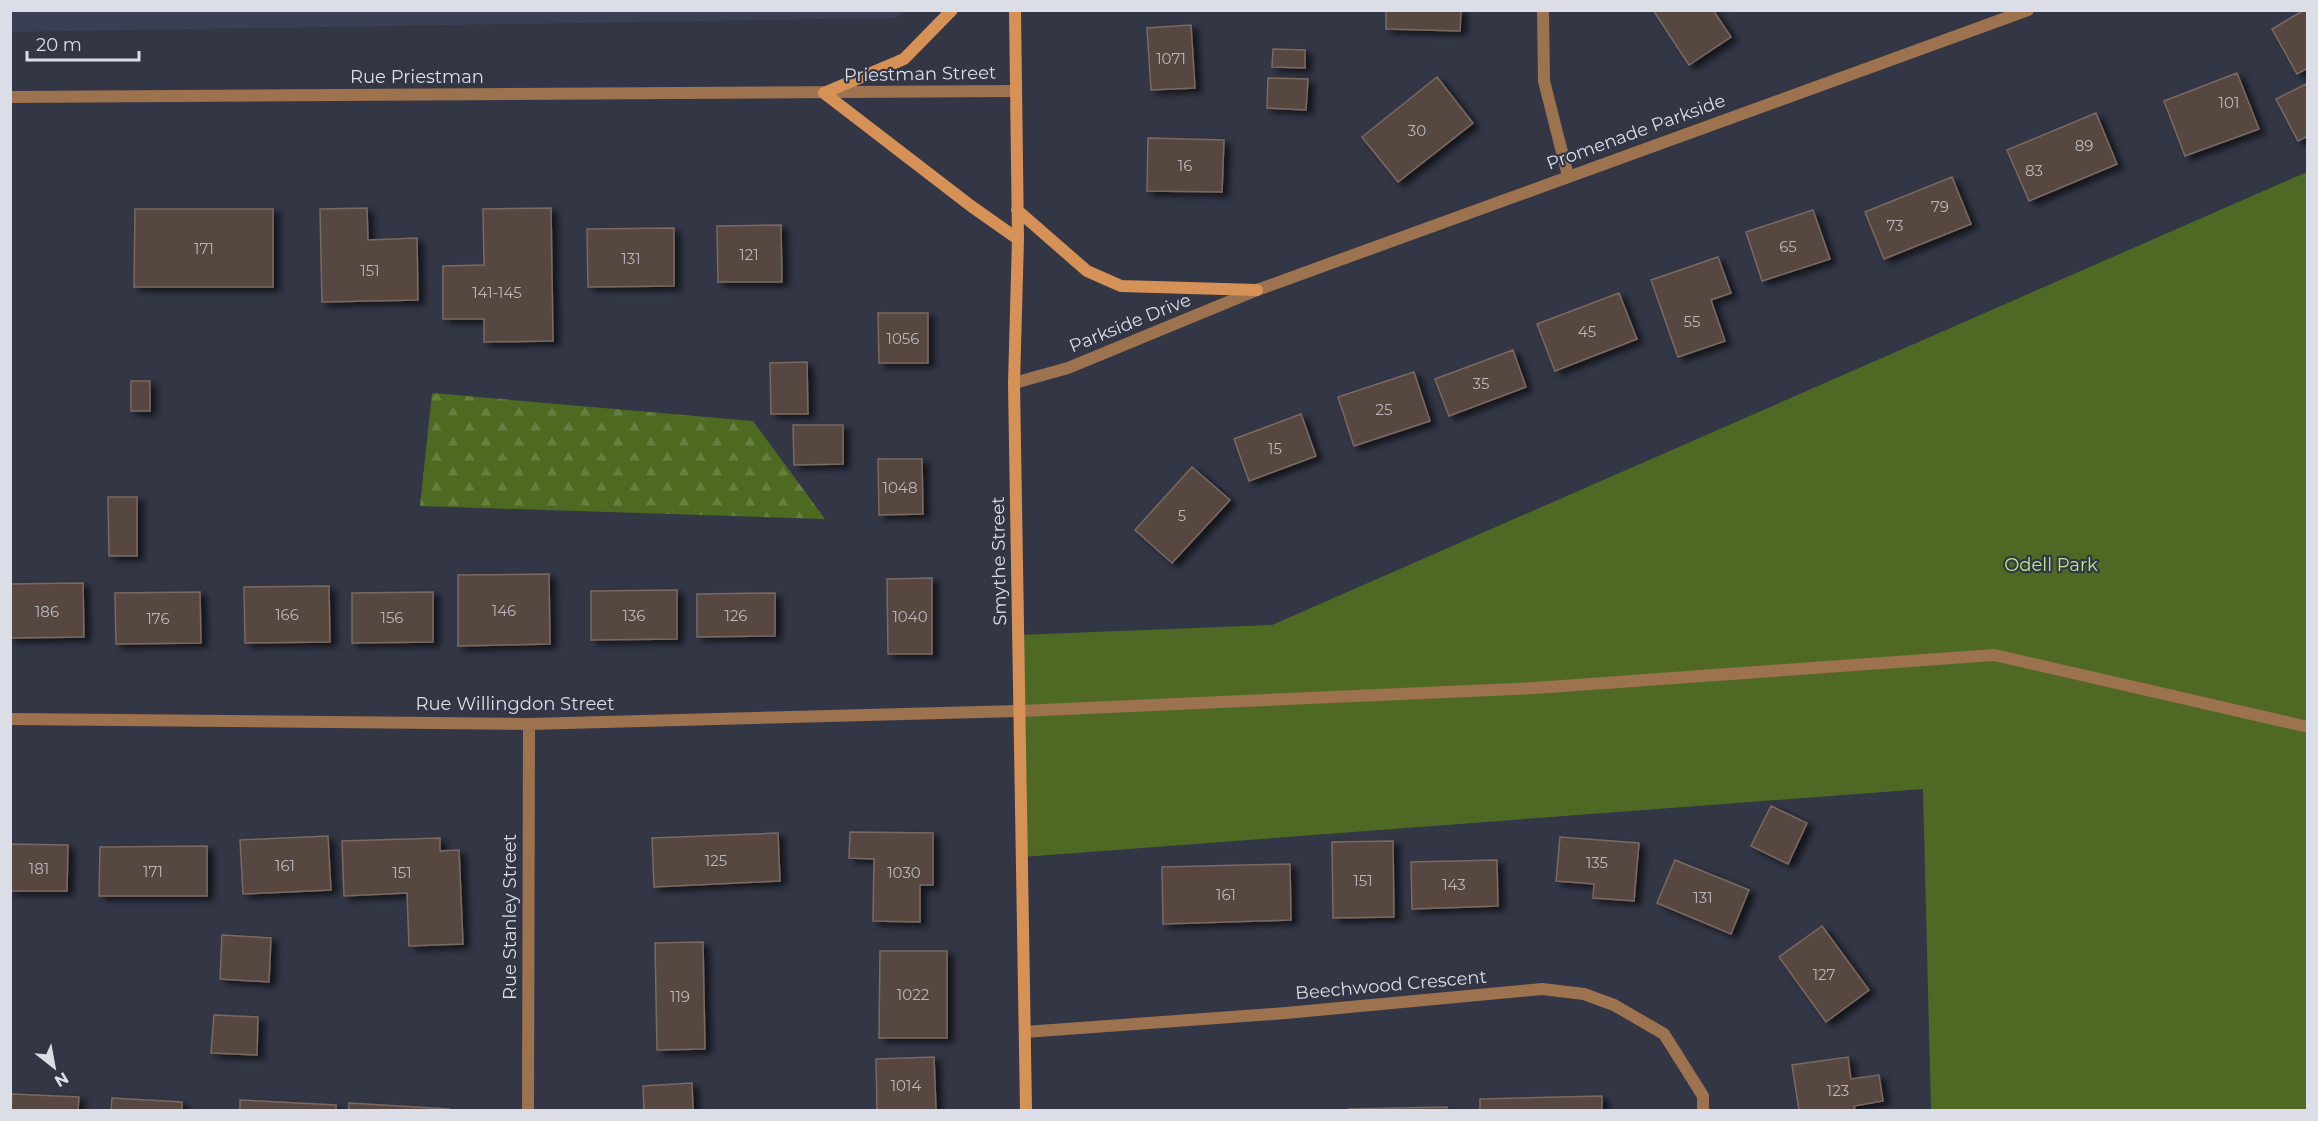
<svg xmlns="http://www.w3.org/2000/svg" width="2318" height="1121" viewBox="0 0 2318 1121" font-family="Montserrat,sans-serif">
  <style>
    .built { fill: #3a3f54 }
    .forest { fill: url(#forest-firs) }
    .park { fill: #4f6925 }
    .building { fill: #57463f; stroke: #7b6961; stroke-width: 1.5; filter: url(#shadow) }
    .lines { fill: none; stroke-linecap: round; stroke-linejoin: round }
    .service { stroke: #9d724e; stroke-width: 12 }
    .minor { stroke: #9d724e; stroke-width: 12 }
    .tertiary { stroke: #9d724e; stroke-width: 12 }
    .secondary { stroke: #d69157; stroke-width: 12 }
    .labels { text-anchor: middle; dominant-baseline: central; stroke-width: 4.5; stroke-linejoin: round; paint-order: stroke }
    .number-label { font-size: 15px; fill: #bab7bd }
    .street-label { font-size: 18px; fill: #dbdde7; stroke: #323645 }
    .park-label { font-size: 18px; fill: #bee884; stroke: #323645 }
  </style>
  <defs>
    <pattern id="forest-firs" width="22" height="20" patternUnits="userSpaceOnUse" patternTransform="scale(1.5)"><rect width="22" height="20" fill="#4e6920"/><path d="M5 1l3.5 6h-7zM16 11l3.5 6h-7z" fill="#677e40"/></pattern>
    <filter id="shadow"><feDropShadow dx="6" dy="4" stdDeviation="3" flood-color="#0009"/></filter>
  </defs>
  <rect width="100%" height="100%" fill="#323645"/>
  <path class="built" d="M10,11l1,-1 894,1 -9,7 -885,14z"/>
  <path class="forest" d="M432,393l321,28 72,98 -405,-13z"/>
  <path class="park" d="M2307,172v938h-376l-8,-321 -901,68 -4,-222 254,-10z"/>
  <path class="building" d="M1386,10h75l-1,21 -74,-2z
    M1653,10h60l18,27 -42,28z
    M2304,10h4v58l-11,6 -25,-45z
    M1191,25l4,63 -44,2 -4,-62z
    M1273,49l32,1v18l-33,-1z
    M2237,73l22,56 -74,27 -21,-55z
    M1437,77l36,46 -75,59 -36,-45z
    M1268,78l40,1 -2,31 -39,-2z
    M2306,84l2,4v48l-10,5 -22,-42z
    M2096,113l21,51 -88,37 -22,-51z
    M1148,138l76,2 -2,52 -75,-1z
    M1952,177l19,47 -87,35 -19,-47z
    M367,208l1,32 49,-2 1,62 -96,2 -2,-93z
    M551,208l2,133 -69,1v-23h-41v-53l41,-1 -1,-56z
    M135,209h138v78h-139z
    M1813,210l17,49 -68,22 -16,-49z
    M781,225l1,57h-64l-1,-56z
    M674,228v58l-86,1 -1,-58z
    M1718,257l13,36 -20,7 14,41 -47,16 -27,-77z
    M1619,293l18,46 -82,32 -18,-47z
    M878,313h50v50h-49z
    M1513,350l13,37 -77,29 -14,-37z
    M807,362l1,52h-37l-1,-51z
    M1414,372l16,49 -76,25 -16,-49z
    M131,381h19v30h-19z
    M1301,414l15,42 -67,25 -15,-42z
    M793,425h50v39l-49,1z
    M878,459h44l1,55 -44,1z
    M1192,467l38,33 -58,63 -37,-33z
    M108,497h29v59h-28z
    M549,574l1,70 -92,2v-71z
    M932,578v76h-44l-1,-75z
    M83,583l1,54 -74,1v-54z
    M329,586l1,56 -85,1 -1,-56z
    M677,590v49l-86,1v-49z
    M200,592l1,51 -85,1 -1,-51z
    M433,592v50l-81,1v-50z
    M775,593v43l-78,1v-43z
    M1771,806l36,17 -19,41 -37,-18z
    M850,832l83,1v52h-13v37l-47,-1 1,-62 -25,-1z
    M778,833l2,48 -126,6 -2,-49z
    M328,836l3,54 -88,4 -3,-54z
    M1560,837l79,6 -5,58 -41,-3 1,-14 -38,-3z
    M440,838v13l19,-1 4,94 -54,2 -2,-53 -63,3 -2,-55z
    M1393,841l1,76 -61,1 -1,-76z
    M10,844l58,1 -1,46h-57z
    M207,846v50h-108l1,-49z
    M1497,860l1,46 -86,3 -1,-47z
    M1675,860l74,30 -18,44 -74,-31z
    M1290,864l1,56 -128,4 -1,-57z
    M1822,926l47,64 -43,32 -47,-65z
    M222,935l49,3 -2,44 -49,-3z
    M703,942l2,107 -48,1 -2,-107z
    M880,951h67v87h-68z
    M214,1015l44,2 -1,38 -46,-2z
    M934,1057l2,53h-59l-1,-51z
    M1848,1057l3,22 28,-4 4,26 -29,5 1,4h-56l-7,-45z
    M692,1083l1,27h-49l-1,-24z
    M12,1094l67,3 -1,13h-67z
    M1602,1096v14h-122v-11z
    M112,1098l70,4v8h-71z
    M240,1100l96,5v5h-96z
    M349,1103l100,6v1h-100z
    M1447,1107v3h-99v-1z"/>
  <g class="lines">
    <path class="service" d="M1020,711l515,-23 459,-33 314,72"/>
    <path class="minor" d="M1543,10l1,71 24,95
      M1014,383l54,-15 189,-78 771,-280
      M10,719l519,5 491,-13
      M1025,1032l261,-19 256,-24 42,5 30,11 50,29 39,62v14
      M528,1110l1,-386"/>
    <path class="tertiary" d="M10,97l1005,-6"/>
    <path class="secondary" d="M952,10l-48,49 -80,34 147,113 47,33
      M1015,10l3,229 -4,144 12,727
      M1017,210l70,61 34,15 136,4"/>
  </g>
  <g class="labels">
    <g class="number-label">
      <text x="1171" y="58">1071</text>
      <text x="2229" y="102">101</text>
      <text x="1417" y="130">30</text>
      <text x="2084" y="145">89</text>
      <text x="1185" y="165">16</text>
      <text x="2034" y="170">83</text>
      <text x="1940" y="206">79</text>
      <text x="1895" y="225">73</text>
      <text x="1788" y="246">65</text>
      <text x="204" y="248">171</text>
      <text x="749" y="254">121</text>
      <text x="631" y="258">131</text>
      <text x="370" y="270">151</text>
      <text x="497" y="292">141-145</text>
      <text x="1692" y="321">55</text>
      <text x="1587" y="331">45</text>
      <text x="903" y="338">1056</text>
      <text x="1481" y="383">35</text>
      <text x="1384" y="409">25</text>
      <text x="1275" y="448">15</text>
      <text x="900" y="487">1048</text>
      <text x="1182" y="515">5</text>
      <text x="504" y="610">146</text>
      <text x="47" y="611">186</text>
      <text x="287" y="614">166</text>
      <text x="634" y="615">136</text>
      <text x="736" y="615">126</text>
      <text x="910" y="616">1040</text>
      <text x="392" y="617">156</text>
      <text x="158" y="618">176</text>
      <text x="716" y="860">125</text>
      <text x="1597" y="862">135</text>
      <text x="285" y="865">161</text>
      <text x="39" y="868">181</text>
      <text x="153" y="871">171</text>
      <text x="402" y="872">151</text>
      <text x="904" y="872">1030</text>
      <text x="1363" y="880">151</text>
      <text x="1454" y="884">143</text>
      <text x="1226" y="894">161</text>
      <text x="1703" y="897">131</text>
      <text x="1824" y="974">127</text>
      <text x="913" y="994">1022</text>
      <text x="680" y="996">119</text>
      <text x="906" y="1085">1014</text>
      <text x="1838" y="1090">123</text>
    </g>
    <g class="street-label">
      <text transform="translate(920 74) rotate(-1)">Priestman Street</text>
      <text x="417" y="77">Rue Priestman</text>
      <text transform="translate(1636 132) rotate(-20)">Promenade Parkside</text>
      <text transform="translate(1130 323) rotate(-22)">Parkside Drive</text>
      <text transform="translate(999 561) rotate(-91)">Smythe Street</text>
      <text x="515" y="704">Rue Willingdon Street</text>
      <text transform="translate(510 917) rotate(-90)">Rue Stanley Street</text>
      <text transform="translate(1391 985) rotate(-5)">Beechwood Crescent</text>
    </g>
    <g class="park-label">
      <text x="2051" y="565">Odell Park</text>
    </g>
  </g>
  <rect width="2318" height="1121" fill="none" stroke="#dbdde7" stroke-width="24"/>
  <g transform="translate(54 1067) rotate(149)" stroke="#323645" stroke-width="4.5" paint-order="stroke">
  <path d="M0-4.5L10 22L0 15L-10 22Z" fill="#dbdde7"/>
  <text y="-9" font-size="16" font-weight="bold" text-anchor="middle" fill="#dbdde7">N</text>
  </g>
  <path d="M27 51v9h112v-9" fill="none" stroke="#dbdde7" stroke-width="3"/>
  <text x="36" y="51" font-size="18" fill="#dbdde7" stroke="#323645" stroke-width="4.5" paint-order="stroke">20 m</text>
</svg>
